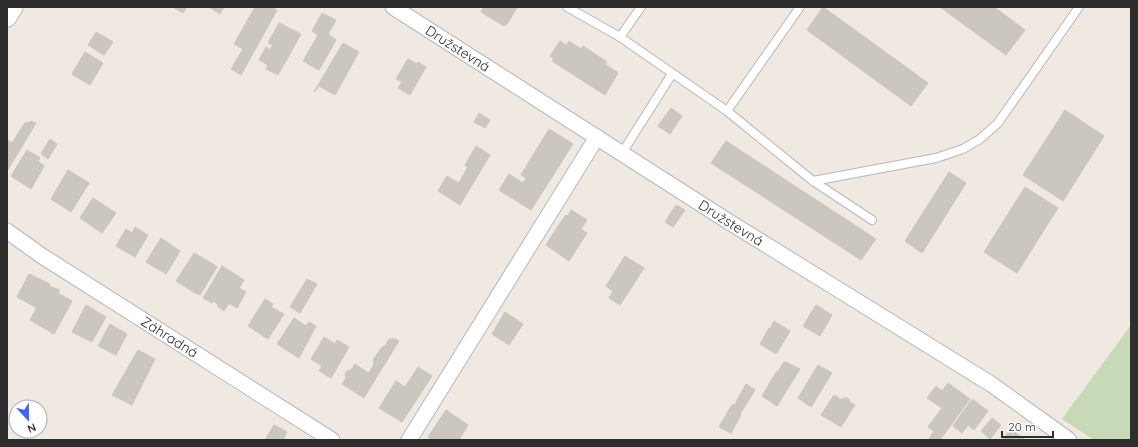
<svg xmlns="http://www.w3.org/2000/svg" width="1138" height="447" viewBox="0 0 1138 447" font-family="Quicksand,sans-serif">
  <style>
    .cemetery { fill: #c8d9b8 }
    .building { fill: #cbc7bf; stroke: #cbc5ba }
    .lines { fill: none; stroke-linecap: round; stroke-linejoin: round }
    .service-casing { stroke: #b4b7c1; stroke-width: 10 }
    .minor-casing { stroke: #b4b7c1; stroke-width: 17 }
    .tertiary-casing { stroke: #b4b7c1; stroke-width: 21 }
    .service { stroke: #fff; stroke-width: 8 }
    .minor { stroke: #fff; stroke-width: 15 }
    .tertiary { stroke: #fff; stroke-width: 19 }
    .labels { text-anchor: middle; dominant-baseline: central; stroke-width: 3; stroke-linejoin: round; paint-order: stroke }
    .street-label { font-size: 14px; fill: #2e2e2e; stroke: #fff }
  </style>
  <rect width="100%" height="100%" fill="#efe9e1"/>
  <path class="cemetery" d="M1131,325v115h-37l-32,-21z"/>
  <path class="building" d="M173,7h14l-4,6z
    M209,7h15l-4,7z
    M255,7h16l6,3 -36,65 -10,-6 12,-20 -9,-5z
    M484,7h19l-6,10 10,7 -3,2 -23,-14z
    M503,7l14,1 -10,16 -10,-7z
    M823,7l105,76 -17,23 -104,-76z
    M940,7h54l31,23 -19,25z
    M322,13l14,7 -8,14 8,6 -17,30 -16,-9 15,-26 -6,-4z
    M279,23l22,11 -23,41 -12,-6 2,-4 -9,-5 7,-13 4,3 3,-5 -5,-2z
    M96,32l17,10 -9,13 -16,-10z
    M560,41l6,4 3,-4 12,8 2,-3 24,16 -2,2 13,9 -13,22 -53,-34 2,-2 -4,-3z
    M343,43l16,9 -24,43 -16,-9 -5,6z
    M85,52l18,11 -13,22 -18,-11z
    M408,59l9,5 1,-2 8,5 -16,28 -12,-7 4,-6 -6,-3z
    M671,108l11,8 -12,18 -12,-8z
    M1065,110l39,26 -41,65 -40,-26z
    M479,113l11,7 -5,8 -11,-6z
    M30,121l6,2 -18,30 -9,-5 15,-24 2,-2 3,1z
    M549,129l24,15 -42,66 -32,-20 10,-16 14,9 3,-5 -5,-3z
    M50,139l7,5 -9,15 -7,-5z
    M7,140l5,3 -3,5 9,5 -11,18z
    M726,141l150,98 -15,21 -150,-97z
    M476,146l14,9 -30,50 -14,-9 9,-15 4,2 9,-16 -3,-2z
    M27,150l13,8 -2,3 6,5 -13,23 -20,-13z
    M68,170l21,13 -18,29 -20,-13z
    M949,172l17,11 -44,70 -17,-12z
    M447,176l8,5 -9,15 -8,-5z
    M1025,187l33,21 -41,65 -33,-21z
    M93,198l23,15 -14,20 -22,-15z
    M676,205l9,5 -12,17 -8,-5z
    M571,210l16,10 -6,9 6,4 -18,28 -23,-16 14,-22 6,-8 2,1z
    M135,227l13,8 -13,22 -19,-11 10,-17 6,4z
    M161,238l19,13 -14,23 -20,-12z
    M194,253l19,11 -18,29 -19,-12z
    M625,256l19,12 -24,37 -11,-7 4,-7 -7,-5z
    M213,264l4,3 -17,28 -5,-2z
    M222,266l22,14 -5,8 7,4 -9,16 -8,-5 -5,8 -7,-5 1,-2 -5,-3 -1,2 -9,-5z
    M29,274l21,10 -13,24 -20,-11z
    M307,279l10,5 -17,29 -10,-6z
    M49,286l11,4 -2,3 14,8 -18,33 -24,-14z
    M265,299l8,5 -2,3 13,7 -16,25 -20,-13z
    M86,305l20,12 -14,25 -20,-10z
    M816,305l16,10 -12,21 -17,-10z
    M505,312l18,12 -14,21 -17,-11z
    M294,318l12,8 3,-4 7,4 -17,32 -22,-14z
    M774,321l16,10 -14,23 -16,-10 9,-16 1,1z
    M110,324l17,10 -11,21 -18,-9z
    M324,337l11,7 2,-4 12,7 -18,31 -12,-7 3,-5 -11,-7z
    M389,339h6l4,2 -23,37 -7,-5 5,-9 -1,-4 9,-13 3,-1z
    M138,350l17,9 -23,46 -20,-10z
    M786,362l14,7 -23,37 -15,-10 15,-25 1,1 5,-9z
    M355,364l21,14 -12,20 -22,-14 4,-6 -1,-4 2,-3 4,-1z
    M818,365l14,8 -21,34 -13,-9z
    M418,367l14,9 -30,46 -23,-14 17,-27 9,6z
    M948,383l22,16 -30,41h-9l-2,-1 5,-8 -6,-4 14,-19 -15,-10 9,-12 6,5z
    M746,384l9,6 -8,13 -9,-5z
    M834,395l8,5 1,-2h5l2,4 5,3 -14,22 -20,-12z
    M738,398l9,5 -7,11 -10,-6 3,-4 2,1z
    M972,399l16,12 -14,19 -6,-5 -6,8 -9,-7z
    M730,408l11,7 -10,18 -12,-6z
    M446,410l22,15 -9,15h-26l-5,-3z
    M992,418l9,7 -11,14 -9,-8z
    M274,425l13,7 -4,8h-18z
    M1011,429l14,11h-23z"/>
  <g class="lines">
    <g class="service-casing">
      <path id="service" d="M567,7l53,30 107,74 86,70 59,39
        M620,37l21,-30
        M727,111l73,-104
        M622,153l50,-79
        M813,181l123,-23 27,-9 17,-10 18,-16 81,-116"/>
    </g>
    <g class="minor-casing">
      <g id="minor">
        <path id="s1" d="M393,7l333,213 265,164 78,56"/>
        <path id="s2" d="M7,231l35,25 290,184"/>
        <path d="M409,440l188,-303"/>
      </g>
    </g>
    <g class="tertiary-casing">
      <path id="tertiary" d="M7,17l6,-10"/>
    </g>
    <use href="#service" class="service"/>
    <use href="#minor" class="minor"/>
    <use href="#tertiary" class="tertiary"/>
  </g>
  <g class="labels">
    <g class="street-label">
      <text stroke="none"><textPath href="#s1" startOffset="77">Družstevná</textPath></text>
      <text stroke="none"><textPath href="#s1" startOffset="401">Družstevná</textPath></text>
      <text stroke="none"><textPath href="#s2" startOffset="194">Záhradná</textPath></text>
    </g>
  </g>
  <rect width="1138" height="447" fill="none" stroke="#2e2e2e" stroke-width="16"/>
  <g transform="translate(28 419) rotate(158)"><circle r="19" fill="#ffffff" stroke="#ababab"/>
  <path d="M0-3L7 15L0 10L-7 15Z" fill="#4264fb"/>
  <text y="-6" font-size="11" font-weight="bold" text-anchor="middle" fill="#2e2e2e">N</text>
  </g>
  <path d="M1002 431v6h51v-6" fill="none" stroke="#2e2e2e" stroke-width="2"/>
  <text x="1008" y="431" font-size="12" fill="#2e2e2e" stroke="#ffffff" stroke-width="3" paint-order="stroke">20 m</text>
</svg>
